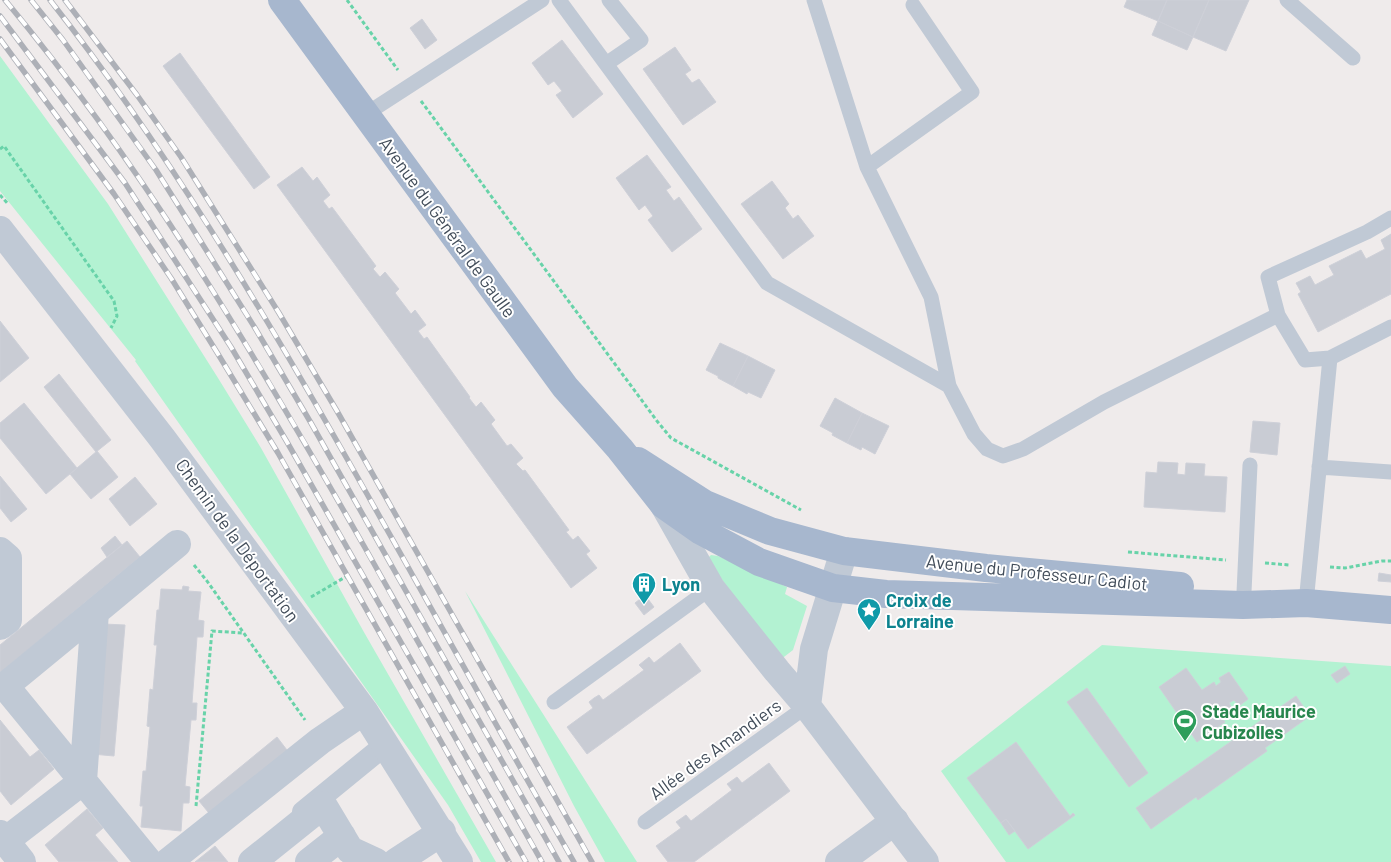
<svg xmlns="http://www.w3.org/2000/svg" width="1391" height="862" viewBox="0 0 1391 862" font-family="Barlow,sans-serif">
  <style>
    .green { fill: #b3f2d2 }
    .building { fill: #c9ccd4; stroke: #ced0d8 }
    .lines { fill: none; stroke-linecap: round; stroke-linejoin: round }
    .path { stroke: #68d3a9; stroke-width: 3; stroke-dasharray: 4 2.5; stroke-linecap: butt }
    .service { stroke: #c0c9d5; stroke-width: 15 }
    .pedestrian { stroke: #c0c9d5; stroke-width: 22 }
    .minor { stroke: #c0c9d5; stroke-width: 28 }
    .tertiary { stroke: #c0c9d5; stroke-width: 28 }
    .primary { stroke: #a7b7ce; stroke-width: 28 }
    .rail-casing { stroke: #adb0b7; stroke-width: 5.5 }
    .rail { stroke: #fff; stroke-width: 4; stroke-dasharray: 11; stroke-linecap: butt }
    .labels { text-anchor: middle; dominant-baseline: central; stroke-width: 4; stroke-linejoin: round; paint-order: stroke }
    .street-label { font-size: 18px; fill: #424d5a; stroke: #fff }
    .culture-label { font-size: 18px; font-weight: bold; fill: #0d838f; stroke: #fff; text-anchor: start }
    .leisure-label { font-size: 18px; font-weight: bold; fill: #27864d; stroke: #fff; text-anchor: start }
  </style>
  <rect width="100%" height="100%" fill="#efebeb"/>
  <path class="green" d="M0,56l108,148 110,174 43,70 104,186 131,228h-15l-33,-57 -313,-444 1,-1 -136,-169z
    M711,555l7,1 69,31 -2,7 22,12 -14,44 -13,10 -73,-101z
    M465,591l172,271h-32l-31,-56z
    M1102,645l289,21v196h-385l-65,-91z"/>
  <path class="building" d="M1127,0h40l-9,21 -34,-14z
    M1167,0h42l-16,37 -35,-16z
    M1209,0h40l-23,51 -33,-14z
    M422,19l15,21 -12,9 -15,-21z
    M1158,21l35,16 -6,13 -35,-15z
    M562,40l41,54 -30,24 -17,-23 6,-4 -8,-10 -6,4 -16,-22z
    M675,47l16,23 -6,4 7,9 7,-4 17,23 -33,23 -40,-56z
    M180,53l90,124 -16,12 -91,-123z
    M647,155l24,32 -5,3 8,11 5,-4 23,32 -30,23 -24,-32 5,-4 -8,-11 -6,5 -23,-32z
    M302,167l11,14 4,-4 13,18 -7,6 6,8 3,-2 44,59 -3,3 7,8 5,-5 14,17 -4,4 16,21 4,-4 11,15 -8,6 6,8 3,-2 43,60 -1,1 7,9 5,-5 14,18 -4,4 16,22 4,-2 12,14 -7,6 7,7 2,-1 44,60 -3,2 7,8 5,-4 12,15 -4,3 11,14 -26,20 -294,-403z
    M772,181l17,23 -4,4 8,11 5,-4 16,21 -31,23 -42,-55z
    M1391,234v60l-73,38 -20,-38 3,-2 -5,-9 14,-7 5,9 19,-10 -5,-9 32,-16 5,9 19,-10 -4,-9z
    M0,321l29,37 -29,24z
    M720,343l28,13 -15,30 -15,-8v-2l-12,-6z
    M748,356l27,14 -14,28 -13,-6 -1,2 -14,-8z
    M59,374l52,66 -15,12 -52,-65z
    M835,398l27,15 -15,30 -15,-8 1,-2 -13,-7z
    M24,403l53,65 -31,26 -46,-56v-15z
    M862,413l27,13 -14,28 -13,-7 -1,3 -14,-7z
    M1253,421l27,2 -3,32 -27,-3z
    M97,451l21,26 -27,22 -21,-25z
    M1158,462l20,1 -1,11 8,1 1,-12 19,1 -1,12 23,1 -2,35 -81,-5 2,-35 11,1z
    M0,476l27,33 -16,13 -11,-14z
    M135,477l22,27 -27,22 -21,-27z
    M115,536l7,9 -15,12 -6,-9z
    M127,541l13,16 -140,116v-28z
    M1379,573l12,2v7l-13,-1z
    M183,586l6,1 -1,4 13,1 -3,28 6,1 -1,16h-6l-5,66h5l-1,17h-5l-6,66 5,1 -1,16h-6l-2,28 -40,-4 2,-21h-3l3,-35h3l4,-44 -3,-1 3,-37 3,1 4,-45h-3l3,-35h2l2,-21 21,1z
    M645,595l9,12 -10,8 -9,-12z
    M104,624l21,1 -11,131 -22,-2z
    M680,643l21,28 -114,83 -20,-27 26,-19 -4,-6 5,-4 5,-3 4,5 41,-30 -5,-5 10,-8 5,6z
    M1345,666l5,8 -13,9 -6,-8z
    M1186,668l16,22 12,-8 2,4 5,-4 -2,-4 10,-6 19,27 -9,7 -5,-6 -5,3 4,7 -11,8 3,4 -28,20 -38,-55z
    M1087,688l61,85 -19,14 -62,-85z
    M1296,696l14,20 -45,32 2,3 -69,49 -2,-3 -45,32 -15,-21z
    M0,720l30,37 9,-7 15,19 -43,36 -11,-14z
    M277,737l13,17 -77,64 -14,-17z
    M1016,742l54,74 3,-3 2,2 -47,34 -22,-30 -5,4 -34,-45z
    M769,763l21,28 -96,71h-26l-12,-16 25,-18 -5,-6 10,-7 5,6 41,-31 -5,-6 10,-7 5,6z
    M87,809l16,19 -8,7 23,27h-59l-14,-17z
    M1006,819l9,12 -6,4 -8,-12z
    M215,846l13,16h-33z"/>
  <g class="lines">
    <path class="path" d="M347,0l51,70
      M421,101l236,320 14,17 130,72
      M0,149l4,-3 110,155 3,15 -6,12
      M0,195l8,9
      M1128,552l98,8
      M1265,563l24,2
      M194,565l13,16 98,139
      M1330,567l15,1 37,-7h9
      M311,597l36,-21
      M196,806l16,-175 31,2"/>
    <path class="service" d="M559,0l208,283 182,103
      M814,0l53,167 64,130 18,89 25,48 13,15 16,7 20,-7 81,-47 174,-87 27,45 25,-2
      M1287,0l66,58
      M606,64l35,-24 -32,-40
      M366,114l176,-114
      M867,167l105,-75 -59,-87
      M1278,315l-10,-38 99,-45 24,-14
      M1319,467l72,5
      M1244,592l6,-127
      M1306,603l24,-245 61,-31
      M554,702l157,-114
      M645,822l162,-116"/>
    <path class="pedestrian" d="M303,812l82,-67"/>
    <path class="minor" d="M0,230l162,208 202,273 95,151
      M0,551l8,7v62l-8,6
      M83,781l12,-169 82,-68
      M83,781l-78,-95 90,-74
      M0,834l22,28
      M5,841l78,-60 66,81
      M168,862l152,-121 44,-30
      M252,862l71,-57 27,45 26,12
      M309,862l33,-26
      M396,862l46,-30
      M839,862l56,-41"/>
    <path class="tertiary" d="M664,505l47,83 66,83 30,35 118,156
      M807,706l7,-57 30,-98"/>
    <path class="primary" d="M282,0l283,387 55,62 44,56 37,26 58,31 74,26 53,6 357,11 63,-2 85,7
      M638,461l67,43 65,27 74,20 142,17 194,18"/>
    <g class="rail-casing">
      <path id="rail" d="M5,0c140,168 251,357 359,546 59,106 119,211 178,316
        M31,0l32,40 93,130 99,158 56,95 248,439
        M50,0c114,145 209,304 300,464 75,132 148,266 224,398
        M65,0l72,95 44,62 98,156 58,98 255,451
        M0,16l125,167 106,164 56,95 239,420
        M0,39l114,155 57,84 47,76 60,99 231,409"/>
    </g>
    <use href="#rail" class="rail"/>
  </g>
  <defs>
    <g id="building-pin" transform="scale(1.25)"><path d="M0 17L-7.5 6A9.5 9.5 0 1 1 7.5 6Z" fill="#0f9aa8" stroke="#fff"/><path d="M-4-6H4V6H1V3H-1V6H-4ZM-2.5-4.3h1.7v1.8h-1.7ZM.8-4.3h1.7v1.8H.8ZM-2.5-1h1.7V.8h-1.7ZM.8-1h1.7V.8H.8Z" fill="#fff"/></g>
    <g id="sight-pin" transform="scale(1.25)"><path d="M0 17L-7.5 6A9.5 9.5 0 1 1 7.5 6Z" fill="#0f9aa8" stroke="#fff"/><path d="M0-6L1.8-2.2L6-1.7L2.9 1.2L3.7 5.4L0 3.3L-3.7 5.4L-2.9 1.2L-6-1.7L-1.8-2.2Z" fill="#fff"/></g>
    <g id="stadium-pin" transform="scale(1.25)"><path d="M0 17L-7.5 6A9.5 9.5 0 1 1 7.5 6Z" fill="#2e9e5b" stroke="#fff"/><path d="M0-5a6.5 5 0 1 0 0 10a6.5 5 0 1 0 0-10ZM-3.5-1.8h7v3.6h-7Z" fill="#fff"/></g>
  </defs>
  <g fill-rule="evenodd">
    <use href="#building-pin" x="644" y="584"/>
    <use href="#sight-pin" x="869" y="610"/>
    <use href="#stadium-pin" x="1185" y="721"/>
  </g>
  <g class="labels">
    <g class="street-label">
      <text transform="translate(448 227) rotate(54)">Avenue du Général de Gaulle</text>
      <text transform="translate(238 540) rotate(54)">Chemin de la Déportation</text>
      <text transform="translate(1037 572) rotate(6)">Avenue du Professeur Cadiot</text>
      <text transform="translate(715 749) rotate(-36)">Allée des Amandiers</text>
    </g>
    <g class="culture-label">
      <text x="662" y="584">Lyon</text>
      <text x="886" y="600">Croix de<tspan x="886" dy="21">Lorraine</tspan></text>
    </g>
    <g class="leisure-label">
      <text x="1202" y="711">Stade Maurice<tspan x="1202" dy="21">Cubizolles</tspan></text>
    </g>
  </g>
</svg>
